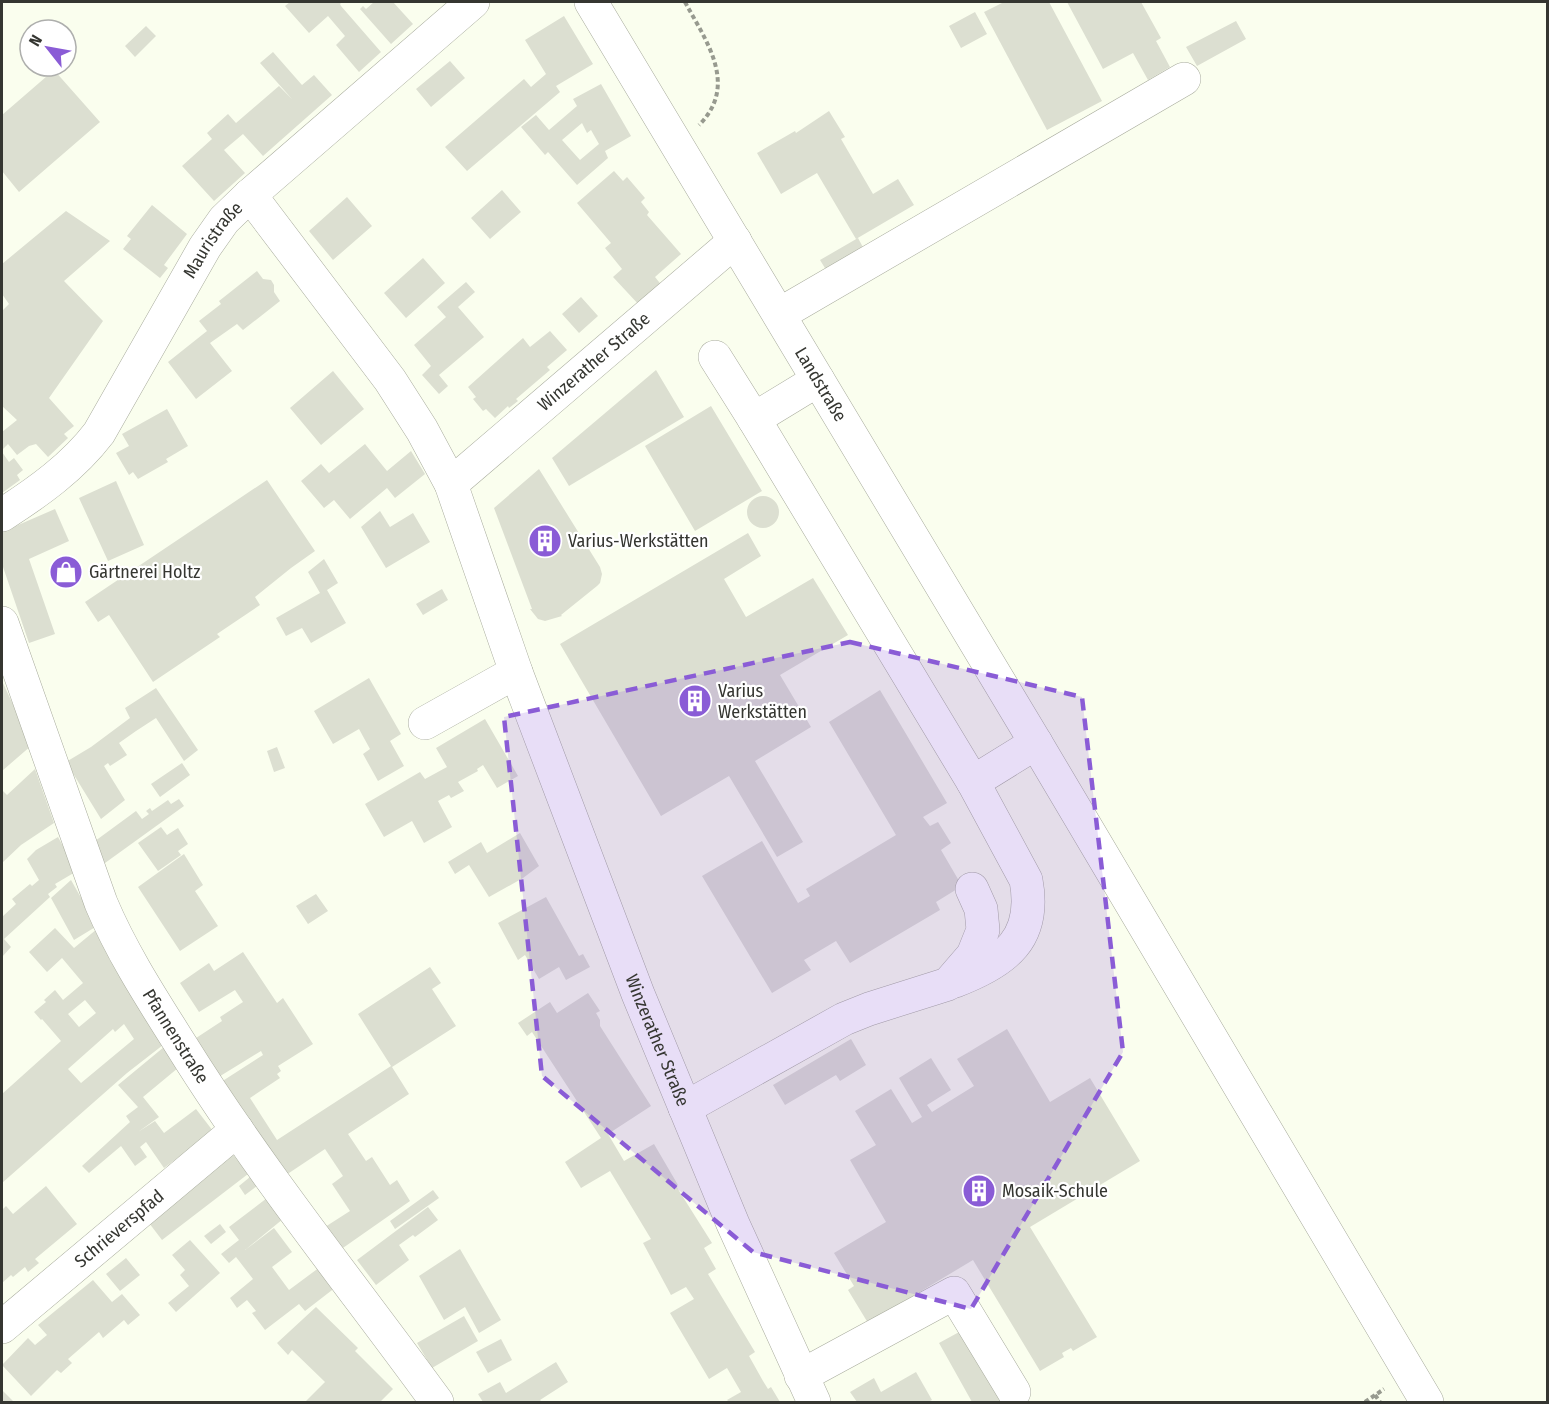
<svg xmlns="http://www.w3.org/2000/svg" width="1549" height="1404" viewBox="0 0 1549 1404" font-family="'Fira Sans Condensed',sans-serif">
  <style>
    .building { fill: #dcdfd1; fill-rule: evenodd }
    .lines { fill: none; stroke-linecap: round; stroke-linejoin: round }
    .minor-casing { stroke: #a8ab9d; stroke-width: 34 }
    .path { stroke: #979a8f; stroke-width: 4; stroke-dasharray: 4.5 3; stroke-linecap: butt }
    .minor { stroke: #fff; stroke-width: 33 }
    .marked { fill: #8a5cd6; fill-opacity: 0.2; stroke: #8a5cd6; stroke-width: 4.5; stroke-dasharray: 12 8; stroke-linejoin: round }
    .labels { text-anchor: middle; dominant-baseline: central; stroke-width: 4.5; stroke-linejoin: round; paint-order: stroke }
    .street-label { font-size: 18px; fill: #353631; stroke: #fff }
    .poi-label { font-size: 18px; fill: #353631; stroke: #fff; text-anchor: start }
  </style>
  <rect width="100%" height="100%" fill="#fafeee"/>
  <path class="building" d="M290,2h52l-2,2 1,2 40,46 -22,20 -23,-27 9,-9 -17,-20 -19,17 -24,-27z
    M374,2h19l20,22 -22,20 -31,-35 3,-3 3,3z
    M1004,2h45l53,99 -55,29 -63,-118z
    M1067,2h74l20,36 -5,3 14,26 -22,13 -15,-27 -30,16z
    M975,12l12,22 -26,14 -12,-22z
    M564,16l29,48 -37,22 4,6 -93,79 -22,-24 79,-68 7,8 15,-13 -21,-34z
    M1236,21l10,18 -49,27 -11,-19z
    M146,26l10,10 -21,21 -10,-11z
    M273,52l29,33 12,-10 18,20 -69,61 -20,-22 -19,16 21,23 -31,28 -32,-35 30,-27 -5,-6 21,-19 8,9 43,-37 13,13 -32,-36z
    M450,61l15,17 -34,29 -15,-18z
    M54,70l46,52 -81,70 -17,-21v-56z
    M601,84l30,52 -26,15 3,7 -31,27 -29,-33 -3,3 -24,-28 15,-12 13,15 28,-24 -4,-7zM582,123l5,10 4,-3 8,14 -19,16 -18,-20z
    M829,111l16,26 -4,2 32,55 25,-15 16,26 -58,34 -39,-66 -36,21 -24,-41 38,-22 1,2z
    M614,171l9,10 4,-4 18,21 -4,4 8,10 -2,3 34,39 -26,23 8,10 -23,19 -27,-29 9,-8 -17,-21 6,-5 -34,-40z
    M502,190l19,22 -31,27 -19,-21z
    M347,197l25,29 -39,34 -24,-29z
    M152,205l35,29 -23,31 4,3 -8,10 -37,-29 8,-10 -4,-3z
    M66,211l44,30 -46,40 39,40 -54,77 25,28 -10,8 4,4 -20,19 -12,-13 -7,2 -12,9 -9,-11 -6,6v-18l15,-12 -15,-14v-95l7,-7 -7,-10v-30z
    M858,238l7,13 -37,22 -8,-13z
    M423,258l22,25 -39,35 -22,-25z
    M257,271l6,8 8,1 3,5v7l6,9 -37,29 -6,-6 -27,19 22,28 -36,28 -28,-37 39,-31 -8,-10 22,-17 -2,-3z
    M466,282l9,10 -17,15 26,30 -45,38 9,11 -9,8 -17,-19 9,-9 -17,-21 32,-28 -9,-10z
    M581,297l17,19 -19,17 -17,-19z
    M550,331l17,19 -20,17 3,3 -34,29 2,2 -9,7 -1,-2 -13,12 -9,-9 -3,2 -10,-12 3,-2 -8,-10 55,-49 7,9z
    M656,370l28,47 -115,69 -17,-28z
    M333,371l31,38 -43,36 -31,-37z
    M711,406l51,85 -67,40 -50,-85z
    M167,409l21,37 -22,13 2,3 -30,17 -5,-7 -4,3 -13,-22 13,-7 -7,-12z
    M365,444l22,27 24,-20 14,23 -30,24 -8,-10 -37,31 -16,-19 -10,8 -23,-27 20,-17 8,9z
    M2,452l7,10 5,-4 9,12 -6,5 3,5 -18,13z
    M539,469l61,98 2,7 -2,9 -3,3 -36,29 1,1 -17,5 -7,-2 -8,-10h2l-38,-101z
    M267,480l48,71 -24,17 -36,29 5,8 -43,29 3,3 -67,45 -44,-67 -11,7 -13,-20z
    M116,481l28,64 -36,16 -29,-63z
    M747 512a16 16 0 1 1 32 0a16 16 0 1 1-32 0Z
    M55,509l14,32 -40,18 26,75 -26,9 -27,-79v-32z
    M380,511l10,16 23,-14 17,29 -44,26 -25,-41z
    M748,533l13,23 -37,23 22,38 67,-39 35,57 -68,40 31,52 -56,34 48,81 -26,15 -48,-81 -68,40 -101,-172z
    M324,559l14,24 -11,7 19,33 -35,20 -9,-15 -16,8 -10,-18 44,-25 -12,-21z
    M442,589l6,11 -25,15 -7,-11z
    M369,678l32,56 -11,7 14,25 -26,15 -15,-27 7,-5 -11,-20 -26,15 -19,-33z
    M2,681l30,64 -30,26z
    M156,688l42,62 -14,11 -28,-43 -20,13 -17,12 8,12 -17,11 -2,-3 -4,3 21,34 -24,19 -35,-57 25,-15 39,-29 -5,-10z
    M880,690l67,113 -24,14 7,9 8,-4 13,21 -10,7 21,36 -26,16 4,8 -90,53 -14,-22 -32,19 7,10 -39,23 -70,-117 60,-35 36,62 12,-7 -4,-7 90,-54 -67,-113z
    M485,719l33,57 -21,12 -14,-23 -6,4 1,2 -20,11 6,9 -13,7 -2,-3 -11,6 14,26 -28,16 -12,-22 -28,16 -19,-33 55,-32 5,7 22,-12 -11,-19z
    M277,747l8,21 -11,4 -7,-21z
    M182,763l8,12 -30,22 -9,-13z
    M35,769l19,54 -33,22 -19,18v-73l5,5z
    M179,799l5,7 -79,57 -14,-19 45,-33 6,8 7,-5 -3,-3 4,-3 2,3 16,-11 3,4z
    M161,827l6,8 11,-7 10,16 -10,7 3,4 -23,16 -20,-28z
    M520,833l19,33 -16,12 -34,19 -20,-32 -14,9 -7,-12 33,-20 6,11z
    M58,837l19,34 -22,13 2,3 -9,7 2,3 -46,42 7,8 -9,10v-40l14,-13 -4,-5 18,-15 2,2 7,-6 -12,-21 9,-9z
    M184,854l19,31 -8,6 23,35 -38,25 -42,-64z
    M71,880l26,46 -23,14 -23,-42z
    M316,894l12,17 -20,13 -12,-18z
    M546,897l33,59 4,-2 7,13 -24,13 -7,-13 -20,12 -14,-24 -7,5 -20,-37z
    M55,928l19,20 23,-19 14,28 -2,2 8,10 -1,2 12,15 35,59 -36,28 -125,110v-33l1,-1 -1,-2v-53l59,-53 -19,-22 -1,1 -7,-8 12,-10 -2,-2 11,-10 8,10 20,-17 -21,-25 -15,14 -18,-20zM85,1000l11,13 -17,14 -11,-13zM124,1024l10,15 -53,44 -13,-14 45,-40 2,3z
    M243,952l34,51 6,-5 30,46 -35,22 3,5 -4,3 3,4 -30,20 27,42 114,-74 -33,-52 72,-47 11,16 -9,6 24,37 -64,41 17,27 -61,40 18,27 6,-4 18,28 7,-5 13,21 -70,49 -15,-23 25,-16 -18,-27 11,-8 -18,-27 -42,28 -62,-95 42,-27 -2,-4 -44,27 -24,-38 29,-19 -2,-4 23,-15 -8,-12 -36,22 -19,-29 29,-20 5,8z
    M588,993l12,18 -4,2 4,7v6l51,80 -43,28 16,27 30,-17 24,41 -2,1 36,57 -8,5 12,21 -8,5 47,78 -6,4 14,25 5,8 3,-2 9,15h-51l-2,-2 14,-8 -14,-24 -18,11 -39,-66 24,-14 -8,-12 -15,8 -28,-52 8,-4 -41,-68 -29,17 -16,-26 36,-24 -69,-106 -5,4 -9,-13 32,-21 7,11z
    M1007,1029l43,73 40,-24 50,83 -110,66 67,110 -24,14 -2,-3 -9,5 2,4 -24,14 -67,-111 -105,63 -20,-33 6,-4 -20,-33 52,-31 -36,-62 26,-15 -21,-34 36,-22 21,34 10,-6 -23,-39 32,-20 20,32 -24,15 5,7 42,-26 -17,-27z
    M851,1039l15,26 -26,16 -4,-6 -51,30 -12,-20z
    M164,1047l14,21 -35,29 16,20 -21,15 17,-11 9,12 32,-24 17,22 -49,37 -18,-26 -6,5 7,10 -12,9 -14,-20 -32,27 -7,-7 48,-44 -4,-6 12,-9 -20,-22z
    M231,1152l17,22 -86,66 -16,-21z
    M250,1177l7,9 -12,9 -6,-9z
    M46,1186l31,38 -42,35 4,4 -11,9 -3,-5 -12,10 -2,-2 -9,8v-73l4,-4 7,8z
    M433,1190l6,8 -44,31 -5,-8z
    M267,1198l16,21 -38,31 29,-22 18,24 -20,15 17,23 31,-23 16,20 -31,24 -6,-7 -34,26 -13,-17 4,-2 -9,-11 -10,8 -7,-10 23,-19 -17,-22 -7,6 -8,-9 18,-14 -10,-13z
    M428,1207l10,13 -23,17 -2,-2 -14,10 10,15 -33,25 -19,-25z
    M220,1224l6,8 -15,12 -7,-8z
    M190,1240l30,33 -44,39 -8,-9 21,-17 -9,-11 5,-5 -13,-15z
    M460,1249l41,71 -22,13 -14,-26 -21,13 -25,-44z
    M126,1258l14,17 -20,16 -14,-17z
    M93,1280l19,22 10,-8 18,21 -12,10 -4,-5 -21,18 -4,-6 -31,27 4,4 -11,10 -4,-3 -26,26 -29,-31 26,-27 7,7 12,-10 -9,-10z
    M316,1307l42,41 -3,3 38,38 -13,13h-75l20,-20 -33,-32 -4,5 -11,-12z
    M464,1316l14,25 -46,27 -15,-25z
    M961,1331l40,71h-29l-33,-59z
    M501,1339l11,21 -24,13 -12,-21z
    M556,1362l12,20 -28,18 2,2h-59l-5,-8 22,-12 6,11z
    M916,1372l16,28 -4,2h-71l-7,-10 24,-14 7,14z
    M2,1390l12,12h-12z"/>
  <g class="lines">
    <g class="minor-casing">
      <g id="minor">
        <path id="s1" d="M591,2l445,741 391,659"/>
        <path id="s2" d="M250,195l140,185 32,50 29,54 65,188 122,322 95,230 81,178"/>
        <path d="M780,314l404,-235"/>
        <path d="M715,357l39,62"/>
        <path d="M818,380l-64,39 219,363 63,-39"/>
        <path id="s3" d="M451,484l284,-243"/>
        <path id="s4" d="M2,515c36,-23 71,-48 97,-82l106,-186 19,-27 26,-25 223,-193"/>
        <path id="s5" d="M2,623l99,280c21,50 51,96 80,142 77,124 170,239 256,357"/>
        <path d="M425,723l91,-51"/>
        <path d="M955,981c50,-19 82,-42 71,-101l-53,-98"/>
        <path d="M685,1108l159,-89 25,-10 79,-25 25,-29 10,-25 -2,-21 -9,-20"/>
        <path id="s6" d="M2,1327l235,-197"/>
        <path d="M801,1376l153,-83 60,99"/>
      </g>
    </g>
    <path class="path" d="M685,2c21,39 54,83 14,123
      M1375,1395l5,7
      M1365,1402l19,-13"/>
    <use href="#minor" class="minor"/>
  </g>
  <path class="marked" d="M850,642l232,55 41,355 -152,257 -218,-57 -211,-176 -38,-359z"/>
  <defs>
    <g id="building-disc" transform="scale(1.725)"><circle r="9.5" fill="#8a5cd6" stroke="#fff"/><path d="M-4-6H4V6H1V3H-1V6H-4ZM-2.5-4.3h1.7v1.8h-1.7ZM.8-4.3h1.7v1.8H.8ZM-2.5-1h1.7V.8h-1.7ZM.8-1h1.7V.8H.8Z" fill="#fff"/></g>
    <g id="shop-disc" transform="scale(1.725)"><circle r="9.5" fill="#8a5cd6" stroke="#fff"/><path d="M-5-2.5h2.3a2.7 3.5 0 0 1 5.4 0H5L5.5 6h-11ZM-1.5-2.5h3a1.5 2.3 0 0 0-3 0Z" fill="#fff"/></g>
  </defs>
  <g fill-rule="evenodd">
    <use href="#building-disc" x="545" y="541"/>
    <use href="#shop-disc" x="66" y="572"/>
    <use href="#building-disc" x="695" y="701"/>
    <use href="#building-disc" x="979" y="1191"/>
  </g>
  <g class="labels">
    <g class="street-label">
      <text stroke="none"><textPath href="#s4" startOffset="352">Mauristraße</textPath></text>
      <text stroke="none"><textPath href="#s3" startOffset="188">Winzerather Straße</textPath></text>
      <text stroke="none"><textPath href="#s1" startOffset="446">Landstraße</textPath></text>
      <text stroke="none"><textPath href="#s5" startOffset="450">Pfannenstraße</textPath></text>
      <text stroke="none"><textPath href="#s2" startOffset="946">Winzerather Straße</textPath></text>
      <text stroke="none"><textPath href="#s6" startOffset="153">Schrieverspfad</textPath></text>
    </g>
    <g class="poi-label">
      <text x="568" y="541">Varius-Werkstätten</text>
      <text x="89" y="572">Gärtnerei Holtz</text>
      <text x="718" y="691">Varius<tspan x="718" dy="21">Werkstätten</tspan></text>
      <text x="1002" y="1191">Mosaik-Schule</text>
    </g>
  </g>
  <rect width="1549" height="1404" fill="none" stroke="#353631" stroke-width="6"/>
  <g transform="translate(48 48) rotate(301)"><circle r="28" fill="#ffffff" stroke="#aeafad" stroke-width="1.5"/>
  <path d="M0-4.5L10 22L0 15L-10 22Z" fill="#8a5cd6"/>
  <text y="-9" font-size="16" font-weight="bold" text-anchor="middle" fill="#353631">N</text>
  </g>
</svg>
